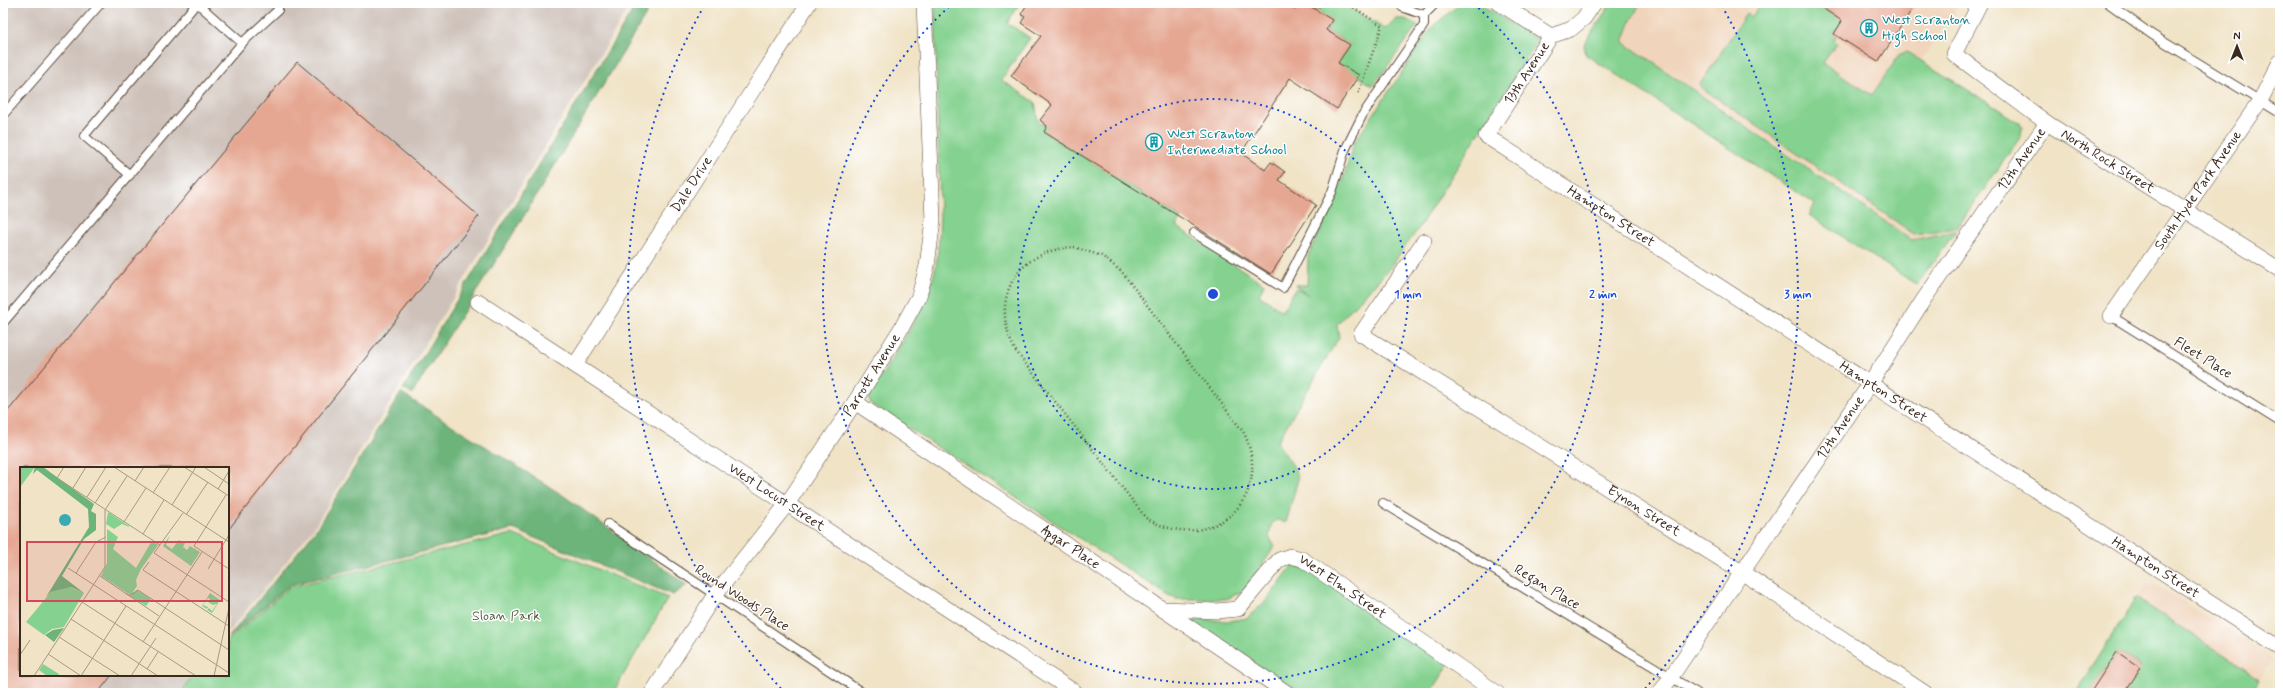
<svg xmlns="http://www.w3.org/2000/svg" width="2283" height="696" viewBox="0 0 2283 696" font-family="Mynerve,sans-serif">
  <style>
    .built { fill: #f0d5bc }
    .industrial { fill: #cec1b9 }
    .green { fill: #85d290; stroke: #607e57 }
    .forest { fill: #6cb47a; stroke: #546f4c }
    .building { fill: #e5a792 }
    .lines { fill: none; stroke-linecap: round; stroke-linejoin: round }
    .service-casing { stroke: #564637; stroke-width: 10 }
    .minor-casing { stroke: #564637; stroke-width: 16 }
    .path { stroke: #564637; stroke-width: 2.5; stroke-dasharray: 1 3; stroke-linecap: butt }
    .service { stroke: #fff; stroke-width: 8 }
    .minor { stroke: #fff; stroke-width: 15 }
    .ring { fill: none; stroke: #1d4ed8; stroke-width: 2; stroke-dasharray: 2 4 }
    .labels { text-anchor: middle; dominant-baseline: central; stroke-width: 3; stroke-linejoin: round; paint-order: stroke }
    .culture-label { font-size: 14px; fill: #0d838f; stroke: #fff; text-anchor: start }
    .street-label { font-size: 14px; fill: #3b2a1e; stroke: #fff }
    .park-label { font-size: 14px; fill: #515c40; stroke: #fff }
    .inset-road { fill: none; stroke: #a89983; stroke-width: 1 }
    .view { fill: #d1495b; fill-opacity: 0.15; stroke: #d1495b; stroke-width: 2 }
    .inset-edge { fill: none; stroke: #3b2a1e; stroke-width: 2 }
    .centre { fill: #1d4ed8; stroke: #fff; stroke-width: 2 }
    .ring-label { font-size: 12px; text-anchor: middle; font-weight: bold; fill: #1d4ed8; stroke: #fff; stroke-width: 3; stroke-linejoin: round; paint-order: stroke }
  </style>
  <rect width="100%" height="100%" fill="#fff"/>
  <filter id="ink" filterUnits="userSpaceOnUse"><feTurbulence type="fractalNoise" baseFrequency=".025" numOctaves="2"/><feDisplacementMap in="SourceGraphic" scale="8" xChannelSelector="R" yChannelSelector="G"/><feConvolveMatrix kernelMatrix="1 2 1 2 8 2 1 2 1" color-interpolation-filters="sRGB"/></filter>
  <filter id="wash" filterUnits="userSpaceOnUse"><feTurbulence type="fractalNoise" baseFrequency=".012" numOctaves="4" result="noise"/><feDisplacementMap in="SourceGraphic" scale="16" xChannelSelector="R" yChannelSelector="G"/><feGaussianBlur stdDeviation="0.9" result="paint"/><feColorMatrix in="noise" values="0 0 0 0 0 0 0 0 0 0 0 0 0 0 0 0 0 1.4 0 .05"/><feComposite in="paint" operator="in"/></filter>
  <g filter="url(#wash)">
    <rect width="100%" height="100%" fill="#f0e3c6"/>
    <path class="built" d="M1641,3h319l-39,57 98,62 3,5 -1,8 -63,95 -46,11 -87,-64 -202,-135 8,-22z
      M2147,582l13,5 104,65 8,8 -21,33h-176z"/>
    <path class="industrial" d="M3,3h629l-319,526 -85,104v-165h-207v207h172l-15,18h-175z"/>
    <path class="green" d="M935,3h85l-13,20 23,15 -29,42 34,22 3,19 10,6 -4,5 137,86 -5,8 88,58 -5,11 23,16 14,-23 12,7 -13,-10h12l1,-29 35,-76 11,-37 79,-117 28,-23h17l60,37 -122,192 -28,38 -51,54 2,13 -62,105 17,25 4,12 -12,44 -8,-3 -6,3 -3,14 6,9 -29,43 -19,10h-50l-8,-3 -298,-192 -2,-5 1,-4c20,-35 57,-86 65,-124 4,-18 4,-36 5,-55z
      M1305,3h37l43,26 11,-10h9l13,6 -45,61 -35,-23 12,-18 -24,-15 6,-10z
      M1611,3h30l-10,17 -8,22 289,198 44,-9 -39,54 -108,-70 6,-11 -229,-149 -2,-10z
      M1760,3h55l27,18 -8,12 3,2 -3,5 3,3 -14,20 49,32 28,-41 7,-2 112,70 3,5 -1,9 -64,92 -43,6 -215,-148 47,-72 6,3z
      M512,534l156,64 -55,95h-433l14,-18h34v-35l62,-53z
      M1292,566l14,2 143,96 -18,29h-131l-116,-75 44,3 19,-3 19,-17z
      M2136,598l124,81 -9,14h-127l17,-26 -24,-15 -27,41h-15z"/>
    <path class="forest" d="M637,3h16l-137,226 -104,165 -9,-5z
      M401,393l163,103 123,89 -14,10 -160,-66 -223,56 -62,53 87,-107z"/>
    <g id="blocks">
      <path class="building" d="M1028,3h257l10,7 4,-7h6l27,17 -6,10 24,15 -12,18 21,12 -22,34 -47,-31 -49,75 24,17 6,-8 14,10 -6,8 37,25 -45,69 -227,-142 3,-6 -7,-6 12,-15 -41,-29 30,-40 -20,-13 4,-6 -4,-3z
        M1815,3h101l-38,59 -44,-28 8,-13z
        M297,62l182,154 -251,314v-62h-207v207h91l-14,18h-95v-276z
        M2117,652l24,16 -17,25h-34z"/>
    </g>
  </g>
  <g filter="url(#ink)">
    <use href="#blocks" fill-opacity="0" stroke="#564637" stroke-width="1"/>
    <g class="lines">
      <g class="service-casing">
        <path id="service" d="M197,3l45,40
          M2108,3l43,31 129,79
          M1402,7l22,8 12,-12
          M3,115l98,-112
          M130,175l-46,-39 113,-133
          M1194,233l89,55 49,-96 13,-42 18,-36 61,-89v-10
          M2111,316l169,106
          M3,323l239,-280 36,-33v-7
          M1383,503l314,190
          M608,524l255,169"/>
      </g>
      <g class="minor-casing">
        <g id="minor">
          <path d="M1499,3l52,33"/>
          <path id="s1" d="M1594,3l-10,15 -13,11 -20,7 -65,100 794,512"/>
          <path id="s2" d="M1980,3l-26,51 93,69 233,147"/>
          <path id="s3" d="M1424,241l-63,93 382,239 182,120"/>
          <path id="s4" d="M478,302l598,391"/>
          <path id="s5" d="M2111,316l149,-215 20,-39"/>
          <path id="s6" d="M575,365l234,-362"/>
          <path id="s7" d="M855,402l432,291"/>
          <path id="s8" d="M1163,609l53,2 22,-2 41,-49 11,-4 12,3 195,134"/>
          <path id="s9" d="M652,693l62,-97 73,-92 68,-102 47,-75 17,-31 8,-30 6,-46 -9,-217"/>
          <path id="s10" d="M1660,693l210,-309 54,-85 123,-176"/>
        </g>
      </g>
      <path class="path" d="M1347,3l35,23 -24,68
        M1316,10l5,-7
        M1074,247l28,9 20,16 122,161c32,68 -36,123 -98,85l-131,-168c-27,-52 2,-100 59,-103z"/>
      <use href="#service" class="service"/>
      <use href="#minor" class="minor"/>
    </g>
  </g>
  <g class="ring">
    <circle cx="1213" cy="294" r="195"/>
    <path d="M1474 4A390 390 0 1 1 952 4"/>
    <path d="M785 693A585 585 0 0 1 704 6M1722 6A585 585 0 0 1 1641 693"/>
  </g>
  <defs>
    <g id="building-ring" transform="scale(0.9)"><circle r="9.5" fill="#fff" stroke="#0f9aa8" stroke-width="1.5"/><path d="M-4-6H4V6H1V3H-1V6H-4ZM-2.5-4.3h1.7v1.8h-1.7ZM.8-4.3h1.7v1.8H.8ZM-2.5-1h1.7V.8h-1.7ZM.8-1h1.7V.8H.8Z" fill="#0f9aa8"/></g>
  </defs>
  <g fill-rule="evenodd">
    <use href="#building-ring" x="1869" y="28"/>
    <use href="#building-ring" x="1154" y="142"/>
  </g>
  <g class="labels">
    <g class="culture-label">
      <text x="1882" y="20">West Scranton<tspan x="1882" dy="16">High School</tspan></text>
      <text x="1167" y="134">West Scranton<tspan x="1167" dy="16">Intermediate School</tspan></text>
    </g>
    <g class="street-label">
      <text transform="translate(1527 73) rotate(-57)">13th Avenue</text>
      <text stroke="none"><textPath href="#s10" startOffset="645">12th Avenue</textPath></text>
      <text stroke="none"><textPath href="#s2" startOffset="245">North Rock Street</textPath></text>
      <text stroke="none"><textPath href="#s6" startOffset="215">Dale Drive</textPath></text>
      <text stroke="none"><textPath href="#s5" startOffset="153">South Hyde Park Avenue</textPath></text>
      <text stroke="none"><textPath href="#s1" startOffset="324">Hampton Street</textPath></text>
      <text transform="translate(2203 358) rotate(32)">Fleet Place</text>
      <text stroke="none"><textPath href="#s9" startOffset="387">Parrott Avenue</textPath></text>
      <text stroke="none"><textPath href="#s1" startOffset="648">Hampton Street</textPath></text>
      <text stroke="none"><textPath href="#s10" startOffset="321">12th Avenue</textPath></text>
      <text stroke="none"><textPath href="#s4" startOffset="357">West Locust Street</textPath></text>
      <text stroke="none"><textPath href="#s3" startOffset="446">Eynon Street</textPath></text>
      <text stroke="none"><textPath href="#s7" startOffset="260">Apgar Place</textPath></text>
      <text stroke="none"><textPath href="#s1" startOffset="972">Hampton Street</textPath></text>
      <text transform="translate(1547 587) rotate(31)">Regan Place</text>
      <text stroke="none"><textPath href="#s8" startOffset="212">West Elm Street</textPath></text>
      <text transform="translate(742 598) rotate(33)">Round Woods Place</text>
    </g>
    <g class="park-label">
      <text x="506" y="616">Sloan Park</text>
    </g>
  </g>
  <g transform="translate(20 467)">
    <rect width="209" height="209" fill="#f0e3c6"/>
    <path d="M0,0h15l-14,19 -1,-1zM88,45l21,14v1l-7,-3 -8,5 -8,-5zM87,62l11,8 -5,12 23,19 14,-24 3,-3 5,4 -17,24 -5,11 1,6 -5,7h-5l-26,-17 6,-13zM150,68l-4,10 6,4 7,-9 6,3 -2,4 4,3 3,-4 10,6 -9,14 -28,-20zM50,120l14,6 -20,34 -12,2 -8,6 -18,-13 25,-30zM117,123l14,9 -5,7 -18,-11zM190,126l10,7 -8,13 -5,-3 2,-2 3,3 5,-7 -4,1 -5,-3 2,-3 -2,-1 -5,7 5,2 -1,2 -5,-3zM23,197l16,10 -1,2h-11l-8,-6z" fill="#85d290"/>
    <path d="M15,0h8l51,37 -3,7 5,3v16l-12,9 -22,37 22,17 -13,-6 -20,5 -5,5 43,-70 -1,-18 -51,-39 -4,4zM44,161l-10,14 -9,-7 8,-5z" fill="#6cb47a"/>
    <path d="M39 53a6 6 0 1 1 12 0a6 6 0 1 1-12 0Z" fill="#39abb2"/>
    <path class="inset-road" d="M44,0l-7,11 103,67M94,0l115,75M164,0l45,29M184,0l25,17M115,14l9,-14M53,21l13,-21M198,22l11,-18M133,26l17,-26M206,28l-32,51 35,23M67,30l19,-30M75,36l15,-23M152,38l24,-38M163,46l-29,40 75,49M166,48l22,-33M104,55l22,-34M123,67l21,-34M129,95l-6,8 86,56M48,101l161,105M188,102l21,-34M56,106l20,-31 10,-5M80,109l59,40M106,127h7l5,-4 91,60M62,135l114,74M51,152l87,57M39,170l61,39M123,175l59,-90M28,187l33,22M0,188l10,-15M127,202l11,-17M14,209l71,-109v-57l22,-34M61,209l45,-70M111,209l25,-38M194,209l15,-68"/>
    <path class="view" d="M7,75h195v59h-195z"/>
    <rect width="209" height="209" class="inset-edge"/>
  </g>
  <circle cx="1213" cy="294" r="6" class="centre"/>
  <g class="ring-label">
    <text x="1408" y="298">1 min</text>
    <text x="1603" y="298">2 min</text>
    <text x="1798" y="298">3 min</text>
  </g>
  <rect width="2283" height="696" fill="none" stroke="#fff" stroke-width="16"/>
  <g transform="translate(2237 46)" stroke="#ffffff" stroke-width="3" paint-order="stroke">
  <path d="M0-3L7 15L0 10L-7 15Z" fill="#3b2a1e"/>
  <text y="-6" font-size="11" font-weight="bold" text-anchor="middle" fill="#3b2a1e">N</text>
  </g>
</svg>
